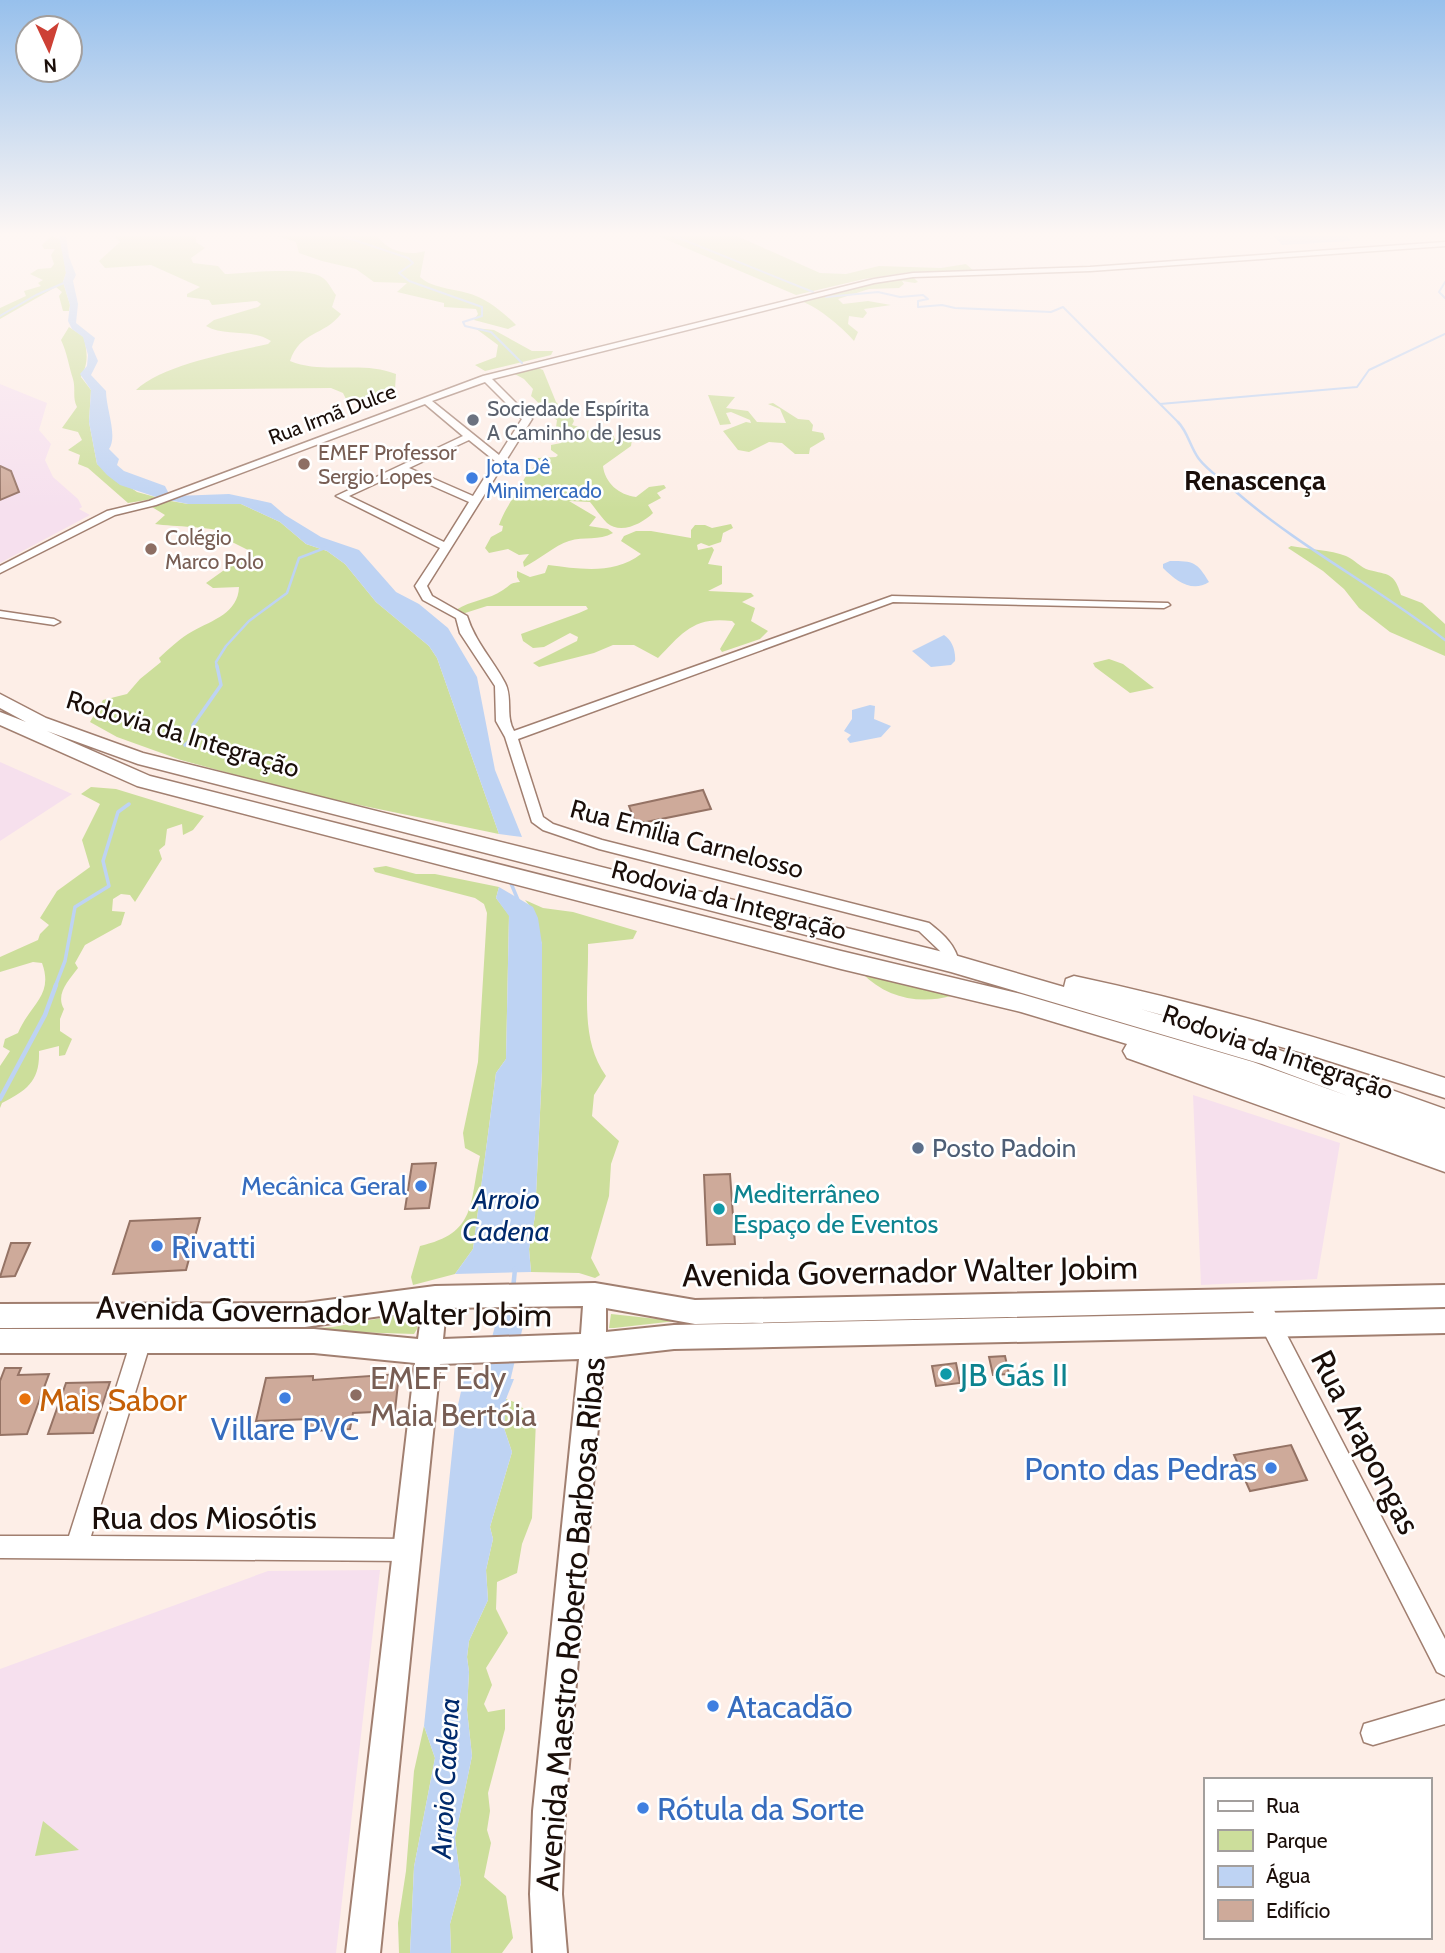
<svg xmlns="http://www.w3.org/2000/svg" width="1445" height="1953" viewBox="0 0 1445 1953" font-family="Cabin,sans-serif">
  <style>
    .commercial { fill: #f6e0ee }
    .industrial { fill: #f6e0ed }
    .green { fill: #ccde9b }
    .water { fill: #bed3f3 }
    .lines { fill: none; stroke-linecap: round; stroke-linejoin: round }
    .stream-far3 { stroke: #bed3f3; stroke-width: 2 }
    .stream-far2 { stroke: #bed3f3; stroke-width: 2.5 }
    .stream-far1 { stroke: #bed3f3; stroke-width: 3.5 }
    .stream { stroke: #bed3f3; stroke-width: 4.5 }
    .river { fill: #bed3f3; fill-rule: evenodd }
    .building { fill: #ceaa9a; stroke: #957365; stroke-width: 2 }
    .minor-casing { stroke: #a17f70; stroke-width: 3 }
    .major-casing { stroke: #a17f70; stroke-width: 4 }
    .highway-casing { stroke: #a17f70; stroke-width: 3 }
    .minor { fill: #fff; fill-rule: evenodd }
    .major { fill: #fff; fill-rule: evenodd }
    .highway { fill: #fff; fill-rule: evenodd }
    .worship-dot { fill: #6b7280; stroke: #fff; stroke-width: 2.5 }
    .education-dot { fill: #8d6e63; stroke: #fff; stroke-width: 2.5 }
    .shop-dot { fill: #3f7fe0; stroke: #fff; stroke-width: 2.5 }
    .service-dot { fill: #5c6f8a; stroke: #fff; stroke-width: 2.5 }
    .culture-dot { fill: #0f9aa8; stroke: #fff; stroke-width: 2.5 }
    .food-dot { fill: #e8710a; stroke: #fff; stroke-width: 2.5 }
    .labels { text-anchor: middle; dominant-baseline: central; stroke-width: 5; stroke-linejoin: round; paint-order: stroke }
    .far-worship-label { font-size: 21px; fill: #5b616d; stroke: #fff; text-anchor: start }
    .far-street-label { font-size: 21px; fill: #1a0e09; stroke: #fff }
    .far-education-label { font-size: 21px; fill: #785e54; stroke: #fff; text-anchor: start }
    .far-shop-label { font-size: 21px; fill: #366cbe; stroke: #fff; text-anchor: start }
    .street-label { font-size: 26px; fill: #1a0e09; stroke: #fff }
    .service-label { font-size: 26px; fill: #4e5e75; stroke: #fff; text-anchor: start }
    .shop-label { font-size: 26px; fill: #366cbe; stroke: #fff; text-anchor: end }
    .culture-label { font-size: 26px; fill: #0d838f; stroke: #fff; text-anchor: start }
    .far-district-label { font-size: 28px; font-weight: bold; fill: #1a0e09; stroke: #fff }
    .water-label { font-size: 28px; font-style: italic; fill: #002a6c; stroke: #fff }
    .near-shop-label { font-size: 32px; fill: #366cbe; stroke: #fff; text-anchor: start }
    .near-street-label { font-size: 32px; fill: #1a0e09; stroke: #fff }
    .near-culture-label { font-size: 32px; fill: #0d838f; stroke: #fff; text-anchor: start }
    .near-education-label { font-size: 32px; fill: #785e54; stroke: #fff; text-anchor: start }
    .near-food-label { font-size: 32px; fill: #c56008; stroke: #fff; text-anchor: start }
  </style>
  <rect width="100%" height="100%" fill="#fdeee7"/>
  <path class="commercial" d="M0,384l47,19 -8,27 12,14 -6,16 8,17 25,22 4,8 -3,2 11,6 -90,48z
    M380,1570l-44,383h-336v-284l268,-98z"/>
  <path class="industrial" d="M0,762l72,32 -72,47z
    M1193,1095l147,48 -23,136 -116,6z"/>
  <path class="green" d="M51,236l10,3 5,34 -3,9 7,23 -1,6h-6l-4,-15 3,-4 -6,-5 -56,32v-11l26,-12 -2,-5 17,-5 -3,-3 5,-3 -13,-6 8,-5 13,-1 3,-4 -3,-9 4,-6h-11l-2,-4z
    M114,236h82v6l9,6 -14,10 2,5 25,3 7,8c22,-1 82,-8 98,4 5,3 9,12 13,17l-4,12 9,7c-17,22 -41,17 -51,47 34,14 72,-1 106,13l-1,15c-11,10 -34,13 -48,12l-4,-8 -12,-5 -195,2c25,-25 97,-38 132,-46l3,-3c-21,-13 -46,-4 -65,-15l8,-6 44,-13 3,-3 -4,-3 -45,4 -3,-5 -22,-3v-3l13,-7 -49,-22 -46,3 -6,-7 21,-19z
    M278,236h99c11,16 32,20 48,15l-5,26c14,13 38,11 56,19 15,6 29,18 40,29l-8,4 -34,-9 4,-6 -2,-5 -32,-2v-4l-47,-11 10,-9 -33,-1 -18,-13 -34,-8 -23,-8 -3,-11z
    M658,236h79l83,37 26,1 33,-8 62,2 25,-4 8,7 -63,1 -47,7 -68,16z
    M919,276l-5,2 4,4 -3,1 -13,-2 2,3 -5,4 -30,1 -31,10 5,5 25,-3 23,4 -27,4 3,4 -4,5 -14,-2 -1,8 10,8 -4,9c-13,-15 -39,-37 -57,-41l72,-16z
    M69,327l15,10c3,16 5,25 -3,40l10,13 -2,32 8,42 40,28 22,6 -31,5 -40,-35 -10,-4 2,-9 -12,-5 14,-10 -4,-8 -16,-4 15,-21c-5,-10 -1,-17 -4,-28 -4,-12 -6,-27 -12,-39z
    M475,328l19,2 38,21h21l-2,4 -66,16 -10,-6 21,-8 2,-12z
    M535,367l8,3 13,32 4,4 6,-3 6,2 -2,8 4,8 -2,4 7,2 1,7c9,-5 21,-7 32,-3l3,9 8,-5 9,4 -1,7 -28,20c2,17 16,29 33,31l13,-10 15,-2 2,3 -9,5 4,5 -13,7 5,8c-10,10 -32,22 -46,10 -6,-6 -12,-15 -17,-21l-21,-1 27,16 -7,9 19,3 5,4c-14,8 -29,3 -44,8 -14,4 -30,19 -45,26l-1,-5 6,-8 -10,1 -11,-6 -19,4 -4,-5 6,-11 11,-6 1,-5 -4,-1c6,-17 16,-29 24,-44 5,-10 11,-10 15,-23l18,-1 2,-2 -7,-5v-5l10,-2 2,-3 -8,-5 2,-15c-11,-6 -16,-16 -26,-24l2,-7 -9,-10 -13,-7z
    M708,395l27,2 -9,11 22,3 9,11 29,1 -6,-14 -12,-5 5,-1 25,16 11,1 4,5 -1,6 11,2 2,6 -15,9 -1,6h-14l-13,-11 -13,-1 -20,10 -11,-2 -15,-19 23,-9 5,1 -1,-3 -19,-8 -5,1 5,11 -11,1z
    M165,500l23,4h53l39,18 26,22 21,7 18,13 31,38 53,44 8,12 62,176 -193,-40 -125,-34 -64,-23 -27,-15 13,-22 24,-6 13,-15 21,-17 -2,-4c11,-10 21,-20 34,-27 20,-11 45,-18 46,-44l-26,1 -7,-5 28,-20 19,-4 -1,-7 -26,-13 -1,-6c-13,-7 -51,-6 -70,-9l10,-9 -13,-8z
    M731,524l2,4 -10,5 -2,9 -12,4 -8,-3 -4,2 1,5 14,-3 2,3 -6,14 14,2v18l-14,7 43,2 3,3 -12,6 13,6 -4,13 17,10 -8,8 -38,13 -2,-3 15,-25 -3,-3c-38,-5 -50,12 -74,37l-24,-13h-21l-19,8 -55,14 -6,-4 44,-22 1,-4 -8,-4 -26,14 -11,1 -10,-7 -2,-7 58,-21 9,-4 -2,-3h-99l-25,8 -6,-4c15,-10 33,-10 47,-20 8,-5 6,-7 17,-8l-3,-5v-6l13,6 15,-4 3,-8c32,4 66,10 93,-11l-20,-13 3,-5 12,-5h15l40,7v-8l4,-5h10l7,3z
    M1291,546c16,3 40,4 55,10 8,3 15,12 23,14 19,5 25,2 32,25l21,8 23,21v32l-55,-24 -31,-24 -15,-19 -21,-18 -35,-23z
    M1109,659l14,5 31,24 -24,5 -35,-26 -2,-4z
    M91,787l25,2 88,27 -11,14 -10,5 -1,-11 -15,5 -2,16 -6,5 3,9 -27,43 -5,-7 -9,-1 -8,5 -1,12 13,1 -4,13 -36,20 -10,18 3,5c-9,12 -23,26 -14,41l-4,10v12l12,8 -7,16 -6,1v-10l-20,5c1,30 -12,39 -37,52l-2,5v-42l10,-15 -7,-4 2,-8 13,-6c12,-29 36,-37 24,-70l-9,-1 -33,10v-15l38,-17 2,-6 9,-9 -9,-7 17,-27 33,-24 -8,-27 18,-36 -19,-10z
    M386,866l30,8h19l64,13 -3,11 13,17 -3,144 -10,14 -23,176 -18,25 -42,11 -2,-8 9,-31c57,-13 49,-42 60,-90l-15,-8 -2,-15 15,-71 9,-149 -3,-9 -9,-6 -100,-26 -2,-4z
    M525,900l18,8 30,4 64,19 -4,8 -45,5c1,45 -9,94 18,132l-12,19 -2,21 27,25 -8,23 -2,32 -18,62 9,17 -5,3 -16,-5 -48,-1 -2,-23 6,-33 7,-145v-127l-13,-39z
    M862,973l89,23c-33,9 -66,1 -89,-23z
    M403,1314h10l5,3 -1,12 -3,5 -125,-4 44,-3z
    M611,1314l65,7 -62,7h-5z
    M506,1399l11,4 19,17 -4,98 -10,26 -5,29 -20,9 -1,27 12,24 -22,35 6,17 -8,19 4,8 17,-3v20l-17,64 2,18 -3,19 4,13 -7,34 22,19 7,42 -11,15h-51l-1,-29 11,-41 -6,-45 17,-82 -5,-46 2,-38 -2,-15 2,-16 19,-41 -2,-30 7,-31 -3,-12 22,-75 -8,-24z
    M424,1726l11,32 -21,109 -4,86h-11l-1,-30 8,-52 8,-100z
    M43,1821l36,29 -44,6z"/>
  <path class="water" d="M59,236h7l3,21 7,18 -3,6 5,23 -2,19 19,15 -3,9 6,14 -7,14 15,16c0,18 12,45 3,58l10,10 -2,6 7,6 41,15 4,8 6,2 54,-2 42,9 14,12 36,22 38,13 37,42 23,12 29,24 29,49 18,93 27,67 -23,-3 -62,-176 -8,-12 -53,-44 -31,-38 -18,-13 -21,-7 -26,-22 -39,-18h-53l-29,-6 -39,-13 -13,-10 -10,-11 -8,-42 2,-32 -11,-16 7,-8 1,-11 -5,-18 -11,-8 -4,-8 2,-16 -7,-23 3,-9z
    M1274,236h74l2,5 -68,4z
    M1170,561c24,0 27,1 39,21 -17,11 -33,-1 -46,-14v-4z
    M944,635c8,5 12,16 11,26l-4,4 -20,2 -19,-16z
    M870,705l5,1 -1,13 17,7 -10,11 -31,6 -3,-4 4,-4 -7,-4 8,-12v-9z
    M499,887l34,20 5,11 4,26v127l-7,145 -6,33 2,23 -76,2 18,-25 23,-176 10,-14 3,-143 -13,-18z
    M464,1378l50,1 -8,20 -2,29 8,24 -22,75 3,12 -7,31 2,30 -19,41 -2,16 2,15 -2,38 5,46 -17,82 6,45 -11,41 1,29h-41l4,-86 21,-109 -11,-32 32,-312z"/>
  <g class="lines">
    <path class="stream-far3" d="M342,236l66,22 5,5 -14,10 10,8 73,26v9l-19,6 2,4 26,6 31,31
      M674,236l139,56
      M1445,282l-6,10 6,6
      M826,297l52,-5 22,5 23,-2 5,4 -10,2v6l24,-2 13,3 96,4 12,-5 116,116
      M0,316l36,-21 30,-13
      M1160,404l197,-17 12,-17 76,-36"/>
    <path class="stream-far2" d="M1178,422c10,10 12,25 21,37 9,12 25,22 36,32 64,56 142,96 210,149
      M217,668l-1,-6 10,-16 23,-25 38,-28 12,-35 26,-10"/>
    <path class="stream-far1" d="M185,745l9,-8 -1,-12 28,-40 -4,-19
      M510,881l8,19
      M55,987l10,-26 10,-54 34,-21 -6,-25 15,-49 11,-8"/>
    <path class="stream" d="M0,1099l45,-84 11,-30
      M513,1289l2,-20
      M510,1322l2,-18"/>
    <path class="river" d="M510,1308l10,4 4,10 -20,85 -4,11 -11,4 -11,-4 -4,-11 22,-85 4,-10z"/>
  </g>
  <path class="building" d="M0,466l11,5 8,21 -19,8z
    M703,790l8,19 -75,15 -7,-18z
    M436,1163l-7,45 -24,1 7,-45z
    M730,1174l5,70 -28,1 -3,-70z
    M200,1218l-14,52 -73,4 17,-53z
    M11,1243h19l-15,33 -15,1z
    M1005,1356l4,18 -16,1 -4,-18z
    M956,1363l4,20 -24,3 -4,-20z
    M5,1368h16l-3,7 31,-1 -22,60 -27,1v-54z
    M399,1374l-4,37 -42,2 -3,16 -41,2 2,-12 -55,2 10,-43 47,-2v4z
    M110,1382l-17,51 -45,1 18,-51z
    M1291,1445l16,35 -57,11 -16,-36z"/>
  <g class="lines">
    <g class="minor-casing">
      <path id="minor" d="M1445,242v4l-355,25 -177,6 -39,6 -382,96 40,40 -105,167 5,10 35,20c8,26 26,44 38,67 8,15 0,33 9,48l378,-135 276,7 2,2 -6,3 -271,-6 -375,137 25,78 10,7 49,16 327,83c14,11 27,22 30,40l-2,4h-12l-5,-16 -21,-20 -320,-82 -56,-19 -11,-8 -27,-85 -9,-16 -1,-35 -35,-53 -4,-15 -33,-18 -8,-14 25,-38 -104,-52 127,-60 -38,-32 -269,101 -41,10 -115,58v-7l107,-55 42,-10 334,-125 391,-97 39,-6 177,-6zM485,382l37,37 -23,36 -67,-54zM469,440l26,21 -22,35 -64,-28zM401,472l68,30 -25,40 -95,-46z
        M0,611l54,8 6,3 -6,3 -54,-8z
        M1258,1291l7,2 180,346v37l-8,-4 -186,-365 -3,-7 3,-7z
        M141,1331l7,3 3,7 -60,195 316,3 8,3 3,8 -3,8 -8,3 -407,-3v-22h69l62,-195 3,-7z
        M1445,1700v24l-72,21 -9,-3 -3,-9 3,-9z"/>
    </g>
    <g class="major-casing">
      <path id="major" d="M595,1283l100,17 750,-15v22l-750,17 -89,-16v24l68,-7 771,-16v24l-771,16 -70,8 -39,454 -3,83 5,59h-34l-3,-59 3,-83 46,-452 -139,5 -60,589h-34l69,-590 -101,-10h-314v-24h314l104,10 4,-29 -117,17 -305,1v-24l305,-1 130,-17zM583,1306l-2,28 -138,5 3,-31z"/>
    </g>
    <g class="highway-casing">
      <path id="highway" d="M0,694l46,24 97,35 808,201 113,33 2,-8 8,-3c126,27 249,62 371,102v20l-138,-44 -167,-45 125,36 180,64v63l-318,-114 -4,-7 4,-7 -106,-32 -180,-43 -704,-183 -137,-61v-13l26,10 -26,-14zM47,731l91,33 813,208 311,92 86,32 -95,-34 -232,-68 -180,-43 -691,-175z"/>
    </g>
    <use href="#minor" class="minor"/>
    <use href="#major" class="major"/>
    <use href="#highway" class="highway"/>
  </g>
  <linearGradient id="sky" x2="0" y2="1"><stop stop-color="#97c0ec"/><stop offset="0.46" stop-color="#fef7f4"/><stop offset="1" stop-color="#fef7f4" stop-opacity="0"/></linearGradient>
  <rect width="1445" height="510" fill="url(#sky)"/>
  <circle class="worship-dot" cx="473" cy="420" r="7"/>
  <g class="education-dot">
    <circle cx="304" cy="464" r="7"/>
    <circle cx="151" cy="549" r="7"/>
    <circle cx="356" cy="1395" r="7"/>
  </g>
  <g class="shop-dot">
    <circle cx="472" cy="478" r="7"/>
    <circle cx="421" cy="1186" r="7"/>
    <circle cx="157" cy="1246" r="7"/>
    <circle cx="285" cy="1398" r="7"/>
    <circle cx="1271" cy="1468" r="7"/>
    <circle cx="713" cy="1706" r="7"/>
    <circle cx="643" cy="1808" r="7"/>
  </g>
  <circle class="service-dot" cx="918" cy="1148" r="7"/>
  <g class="culture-dot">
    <circle cx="719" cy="1209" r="7"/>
    <circle cx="946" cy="1374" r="7"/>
  </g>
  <circle class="food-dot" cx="25" cy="1399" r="7"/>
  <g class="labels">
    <g class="far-worship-label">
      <text x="487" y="408">Sociedade Espírita<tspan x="487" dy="24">A Caminho de Jesus</tspan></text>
    </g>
    <g class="far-street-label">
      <text transform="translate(332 414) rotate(-21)">Rua Irmã Dulce</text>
    </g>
    <g class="far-education-label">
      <text x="318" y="452">EMEF Professor<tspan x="318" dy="24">Sergio Lopes</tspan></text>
      <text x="165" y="537">Colégio<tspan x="165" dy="24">Marco Polo</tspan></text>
    </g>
    <g class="far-shop-label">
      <text x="486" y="466">Jota Dê<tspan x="486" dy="24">Minimercado</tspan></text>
    </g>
    <g class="street-label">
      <text transform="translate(183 734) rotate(17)">Rodovia da Integração</text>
      <text transform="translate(687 839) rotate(15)">Rua Emília Carnelosso</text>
      <text transform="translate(729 900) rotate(15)">Rodovia da Integração</text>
      <text transform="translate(1278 1052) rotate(19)">Rodovia da Integração</text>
    </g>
    <g class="service-label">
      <text x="932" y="1148">Posto Padoin</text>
    </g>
    <g class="shop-label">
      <text x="407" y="1186">Mecânica Geral</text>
    </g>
    <g class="culture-label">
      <text x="733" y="1194">Mediterrâneo<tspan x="733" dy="30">Espaço de Eventos</tspan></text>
    </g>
    <g class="far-district-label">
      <text x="1255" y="480">Renascença</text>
    </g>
    <g class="water-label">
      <text x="506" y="1199">Arroio<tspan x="506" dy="32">Cadena</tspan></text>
      <text transform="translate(445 1778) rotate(-87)">Arroio Cadena</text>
    </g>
    <g class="near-shop-label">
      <text x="171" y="1246">Rivatti</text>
      <text x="285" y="1428" text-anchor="middle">Villare PVC</text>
      <text x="1257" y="1468" text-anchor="end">Ponto das Pedras</text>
      <text x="727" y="1706">Atacadão</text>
      <text x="657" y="1808">Rótula da Sorte</text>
    </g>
    <g class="near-street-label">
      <text transform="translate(910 1271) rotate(-1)">Avenida Governador Walter Jobim</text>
      <text transform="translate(324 1311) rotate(1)">Avenida Governador Walter Jobim</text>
      <text transform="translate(1366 1442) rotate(63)">Rua Arapongas</text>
      <text x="204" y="1517">Rua dos Miosótis</text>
      <text transform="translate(570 1624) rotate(-85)">Avenida Maestro Roberto Barbosa Ribas</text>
    </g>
    <g class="near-culture-label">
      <text x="960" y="1374">JB Gás II</text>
    </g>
    <g class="near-education-label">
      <text x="370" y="1377">EMEF Edy<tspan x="370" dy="37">Maia Bertóia</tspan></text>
    </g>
    <g class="near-food-label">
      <text x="39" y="1399">Mais Sabor</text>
    </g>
  </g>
  <rect x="1204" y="1778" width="228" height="161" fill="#ffffff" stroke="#a39f9d" stroke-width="2"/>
  <rect x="1218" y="1801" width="35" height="10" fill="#ffffff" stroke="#a39f9d" stroke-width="2"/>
  <text x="1266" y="1813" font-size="21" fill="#1a0e09">Rua</text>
  <rect x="1218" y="1830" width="35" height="21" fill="#ccde9b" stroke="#a39f9d" stroke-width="2"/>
  <text x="1266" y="1848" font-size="21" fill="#1a0e09">Parque</text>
  <rect x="1218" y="1866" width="35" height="21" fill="#bed3f3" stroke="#a39f9d" stroke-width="2"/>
  <text x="1266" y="1883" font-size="21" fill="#1a0e09">Água</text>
  <rect x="1218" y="1900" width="35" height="21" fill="#ceaa9a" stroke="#a39f9d" stroke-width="2"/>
  <text x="1266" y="1918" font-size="21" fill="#1a0e09">Edifício</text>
  <g transform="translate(49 49) rotate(176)"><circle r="33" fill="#ffffff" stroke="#a39f9d" stroke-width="2"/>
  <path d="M0-5L12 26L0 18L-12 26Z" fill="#cd4035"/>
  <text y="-10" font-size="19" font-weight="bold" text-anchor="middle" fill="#1a0e09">N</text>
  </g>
</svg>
